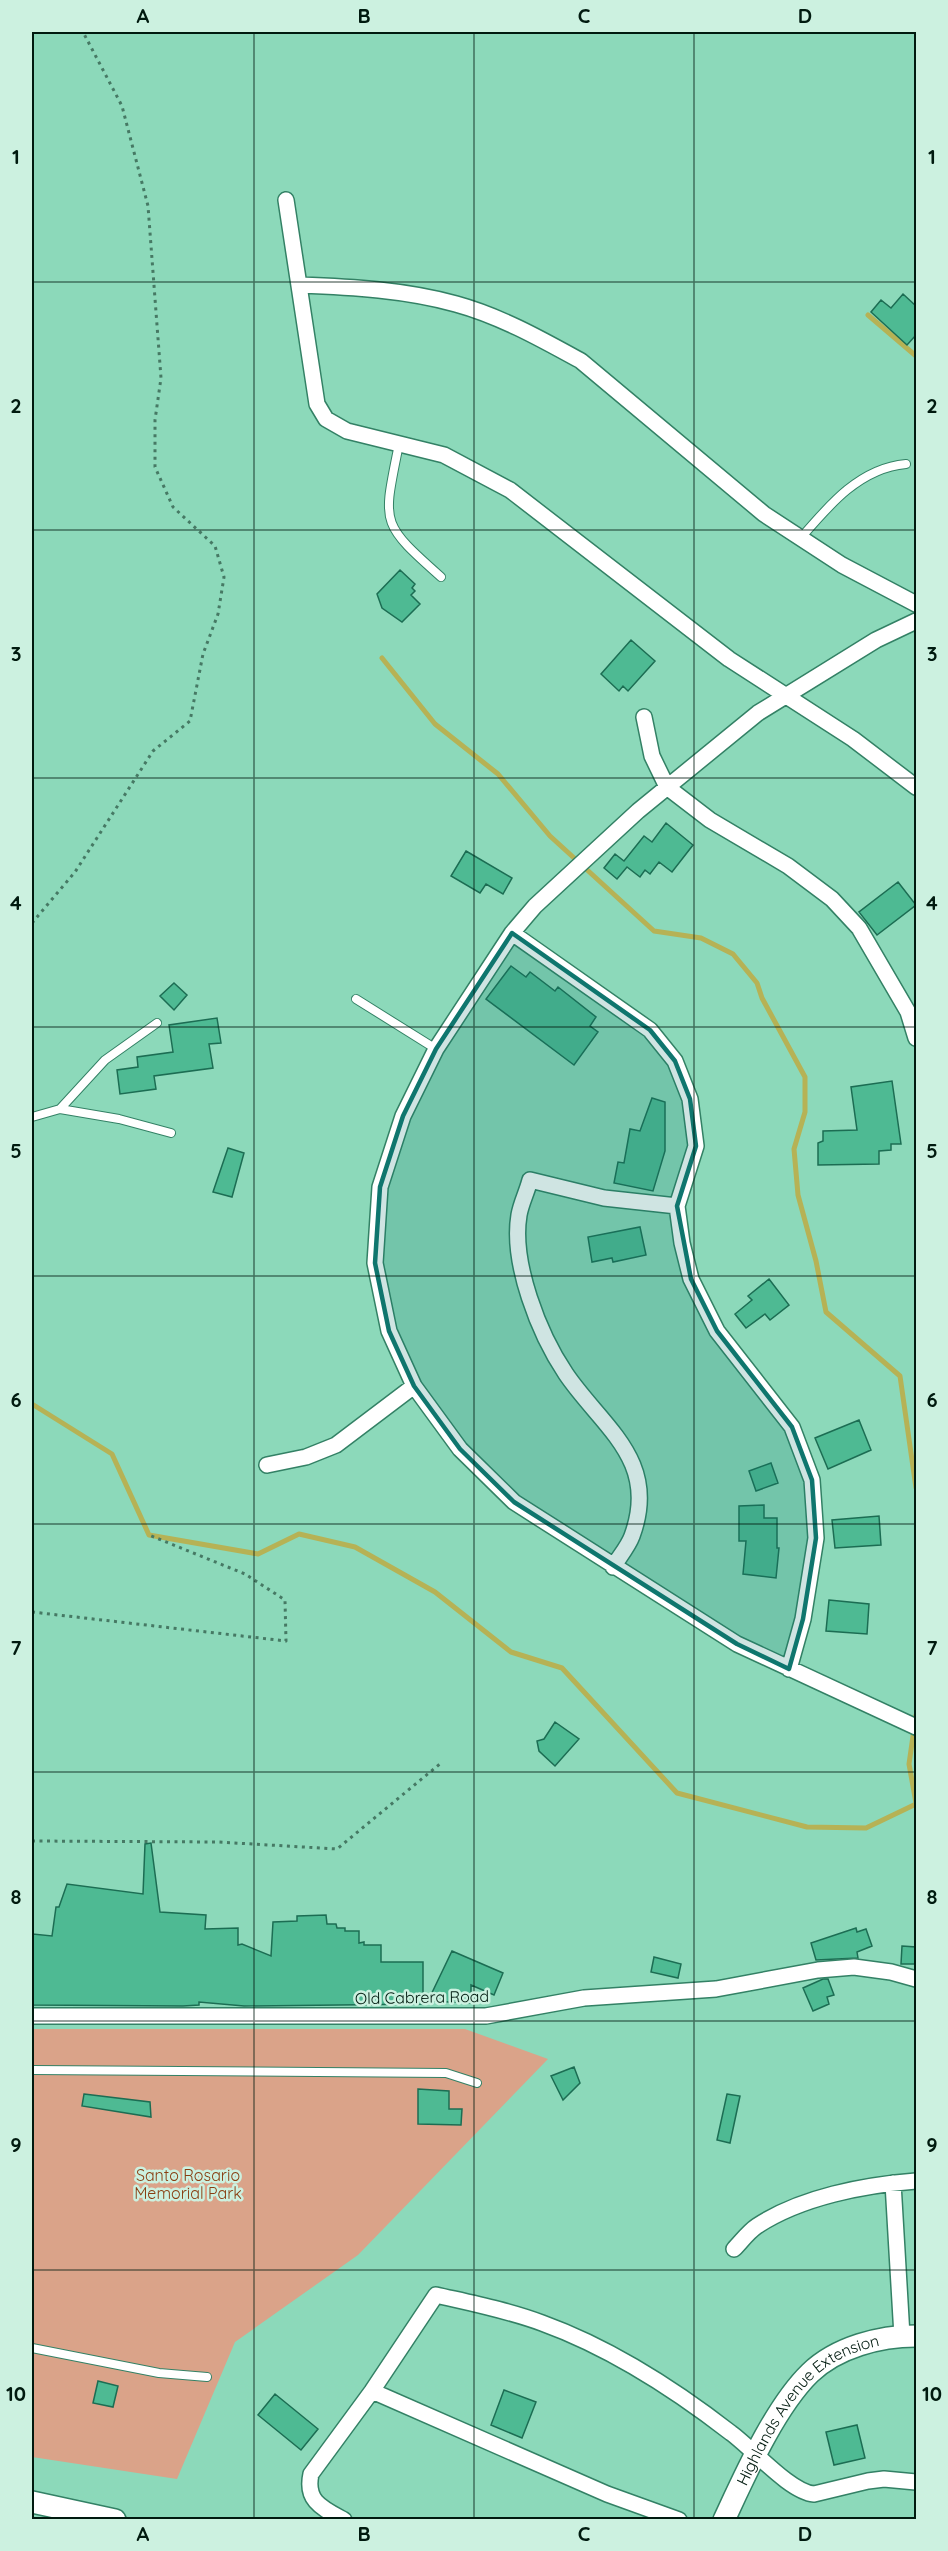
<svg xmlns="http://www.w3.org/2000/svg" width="948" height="2551" viewBox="0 0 948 2551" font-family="Quicksand,sans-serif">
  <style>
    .green { fill: #daa389 }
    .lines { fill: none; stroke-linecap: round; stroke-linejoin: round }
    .stream { stroke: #b6b255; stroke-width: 5 }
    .building { fill: #4eba93; stroke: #1c6d53; stroke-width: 1.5 }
    .lane-casing { stroke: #338165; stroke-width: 10 }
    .street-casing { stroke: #338165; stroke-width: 18 }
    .secondary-casing { stroke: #338165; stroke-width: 24 }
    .path { stroke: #467964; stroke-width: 3; stroke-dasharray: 3 4.5; stroke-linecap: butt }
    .lane { stroke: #fff; stroke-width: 8 }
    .street { stroke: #fff; stroke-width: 15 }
    .secondary { stroke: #fff; stroke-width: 21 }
    .marked { fill: #0f766e; fill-opacity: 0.2; stroke: #0f766e; stroke-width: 4.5; stroke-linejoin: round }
    .grid { fill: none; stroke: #001a0f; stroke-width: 1.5; stroke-opacity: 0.55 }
    .labels { text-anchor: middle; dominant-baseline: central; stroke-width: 5; stroke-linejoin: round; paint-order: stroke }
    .street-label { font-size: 16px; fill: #001a0f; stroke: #ccf1e0 }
    .park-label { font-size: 16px; fill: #893d10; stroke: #ccf1e0 }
    .neatline { fill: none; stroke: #001a0f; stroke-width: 2 }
    .grid-label { font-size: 20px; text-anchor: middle; font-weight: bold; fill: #001a0f }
  </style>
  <rect width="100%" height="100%" fill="#8cd9ba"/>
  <path class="green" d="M32,2029h433l83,30 -190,196 -123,87 -58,137 -145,-22z"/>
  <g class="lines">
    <path class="stream" d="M868,315l48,41
      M382,658l53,66 63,50 52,62 104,95 47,7 32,16 24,29 5,15 43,79v35l-11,37 4,46 18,66 10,51 74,64 16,112
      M32,1404l80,50 37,81 109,19 41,-20 56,13 80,45 76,60 51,16 115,125 130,34 59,1 50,-24
      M916,1715l-7,49 7,39"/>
  </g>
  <path class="building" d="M903,294l13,12v29l-9,10 -36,-33 10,-12 10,8z
    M400,570l15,14 -3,4 3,3 -4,4 9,9 -18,18 -20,-14 -5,-14z
    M631,640l24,21 -27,30 -5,-5 -4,5 -18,-17z
    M666,823l27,22 -21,27 -13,-10 -9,12 -5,-4 -5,7 -13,-10 -10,12 -13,-11 11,-14 9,7 20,-25 8,6z
    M466,851l46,27 -9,16 -17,-10 -6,9 -29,-17z
    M898,882l18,23 -39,30 -18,-23z
    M511,966l15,11 4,-5 25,19 3,-4 38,30 -6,9 8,6 -24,33 -88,-66z
    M174,983l13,12 -13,15 -14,-14z
    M217,1018l4,25 -12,1 4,24 -59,8 2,13 -36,5 -3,-24 21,-3 -1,-10 36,-5 -4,-27z
    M892,1081l9,63h-10v6l-12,1v13l-61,1v-22l5,-2v-10l34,-1 -6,-43z
    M652,1098l13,4v49l-12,40 -39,-8 4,-21 6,1 6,-34 10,2z
    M228,1148l16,5 -12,44 -19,-5z
    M640,1227l6,28 -33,7 -1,-4 -20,4 -4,-25z
    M769,1279l20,26 -19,15 -5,-6 -19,14 -11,-14 17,-14 -4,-4z
    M859,1420l12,30 -43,19 -13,-31z
    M771,1463l7,20 -22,8 -7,-20z
    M764,1505v13h13v30h2l-3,30 -33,-4 3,-33h-7v-35z
    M879,1516l2,29 -46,3 -3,-28z
    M829,1600l40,4 -2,30 -41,-3z
    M555,1722l24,17 -24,27 -16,-15 -2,-10 7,-2z
    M151,1843l9,69 46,3 -1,14 33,-1v17l4,-1 29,12 2,-34 24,-1v-5l29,-1 1,9h9l1,4h8v3h14v12l5,-1v3h17v17h42v42l-179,2 -45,-4v3l-16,1 -151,-1 1,-71 19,2 4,-29h3l8,-23 76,10 2,-50z
    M856,1928l1,4 9,-3 6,17 -15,6 1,6 -42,2 -5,-17z
    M902,1946l14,1v17h-15z
    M452,1951l51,22 -9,22 -23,-10v18l-43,-2z
    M654,1957l27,7 -3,14 -27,-6z
    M823,1979h5l6,16 -7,2 2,7 -16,7 -10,-23z
    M574,2067l6,16 -17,17 -12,-24z
    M418,2089l31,2v18h13l-1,16 -43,-1z
    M84,2094l66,8 1,15 -69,-11z
    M727,2094l13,2 -10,47 -13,-3z
    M98,2381l20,5 -5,21 -20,-4z
    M504,2390l32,12 -14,36 -31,-13z
    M275,2394l43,35 -17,21 -43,-35z
    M857,2425l8,33 -31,7 -8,-33z"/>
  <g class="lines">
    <g class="lane-casing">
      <path id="lane" d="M399,444c-16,80 -20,78 42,133
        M800,539c29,-34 60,-71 106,-75
        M356,999l80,50
        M60,1109l45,-49 52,-37
        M32,1117l28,-8 59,10 52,14
        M32,2070l414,3 31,10
        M32,2348l127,25 48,4"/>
    </g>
    <g class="street-casing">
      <path id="street" d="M286,200l31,204 9,15 21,12 97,24 66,35 219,169 124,80 63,48
        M300,285c52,2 106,5 156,19 44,12 85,35 125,57l183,153 78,51 74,39
        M916,621l-40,19 -118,73 -120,98 -103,95 -23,27 -76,116 -33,67 -23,71 -5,76 14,68 25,55 46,63 54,53 223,142 179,83
        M644,717l8,39 15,31 43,33 78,46 44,33 27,29 49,84 8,26
        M512,933l138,97 25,31 15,38 6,47 -19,60 5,37 9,36 26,52 75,96 20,53 4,58 -13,81 -14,50
        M267,1465l39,-8 30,-12 78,-59
        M613,1567c6,-10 15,-20 19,-31 28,-76 -30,-109 -66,-162 -27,-40 -55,-111 -47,-159 2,-12 8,-23 11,-35l74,18 73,8
        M32,2016h454l98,-18 132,-9 102,-19 36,-3 37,5 25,7
        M893,2183l9,153
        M734,2249c7,-7 14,-17 23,-23 44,-29 107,-41 159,-45
        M372,2391l235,103 72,26
        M344,2520c-22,-12 -39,-19 -33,-46l61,-83 64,-96c35,8 71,15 106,28 69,25 131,65 189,110 22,16 59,59 83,61l54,-13 16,-2 32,3"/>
    </g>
    <g class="secondary-casing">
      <g id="secondary">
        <path d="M32,2502l83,18"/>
        <path id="s1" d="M724,2520c21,-45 51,-113 86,-147 27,-26 70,-37 106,-37"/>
      </g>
    </g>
    <path class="path" d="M32,923l43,-51 78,-121 37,-30 13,-67 15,-40 6,-37 -9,-31 -42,-39 -18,-40v-47l6,-42 -13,-172 -26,-100 -39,-74
      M32,1612l254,29 -1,-41 -40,-26 -96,-39
      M32,1841l186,1 119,7 104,-86"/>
    <use href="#lane" class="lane"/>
    <use href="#street" class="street"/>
    <use href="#secondary" class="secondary"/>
  </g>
  <path class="marked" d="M512,933l138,97 25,31 15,38 6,47 -19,60 14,73 26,52 75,96 20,53 4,58 -13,81 -14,50 -52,-25 -223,-142 -54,-53 -46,-63 -25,-55 -14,-68 5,-76 23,-71 33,-67z"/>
  <path class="grid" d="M254,32v2488M474,32v2488M694,32v2488M32,282h884M32,530h884M32,778h884M32,1027h884M32,1276h884M32,1524h884M32,1772h884M32,2021h884M32,2270h884"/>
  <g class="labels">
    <g class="street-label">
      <text transform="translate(422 1997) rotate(-1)">Old Cabrera Road</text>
      <text stroke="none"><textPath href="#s1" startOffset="144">Highlands Avenue Extension</textPath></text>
    </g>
    <g class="park-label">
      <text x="188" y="2175">Santo Rosario<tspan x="188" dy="18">Memorial Park</tspan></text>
    </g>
  </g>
  <rect width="948" height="2551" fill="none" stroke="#ccf1e0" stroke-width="66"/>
  <rect x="33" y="33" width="882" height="2485" class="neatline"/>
  <g class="grid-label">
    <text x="143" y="23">A</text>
    <text x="364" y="23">B</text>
    <text x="584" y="23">C</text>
    <text x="805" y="23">D</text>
    <text x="16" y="164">1</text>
    <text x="932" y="164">1</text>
    <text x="16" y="413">2</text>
    <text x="932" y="413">2</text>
    <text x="16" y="661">3</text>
    <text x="932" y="661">3</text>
    <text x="16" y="910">4</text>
    <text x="932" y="910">4</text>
    <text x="16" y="1158">5</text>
    <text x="932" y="1158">5</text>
    <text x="16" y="1407">6</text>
    <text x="932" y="1407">6</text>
    <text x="16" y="1655">7</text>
    <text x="932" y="1655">7</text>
    <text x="16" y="1904">8</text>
    <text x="932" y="1904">8</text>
    <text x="16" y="2152">9</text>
    <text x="932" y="2152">9</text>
    <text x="16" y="2401">10</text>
    <text x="932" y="2401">10</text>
    <text x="143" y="2541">A</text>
    <text x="364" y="2541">B</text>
    <text x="584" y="2541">C</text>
    <text x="805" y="2541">D</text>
  </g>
</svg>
